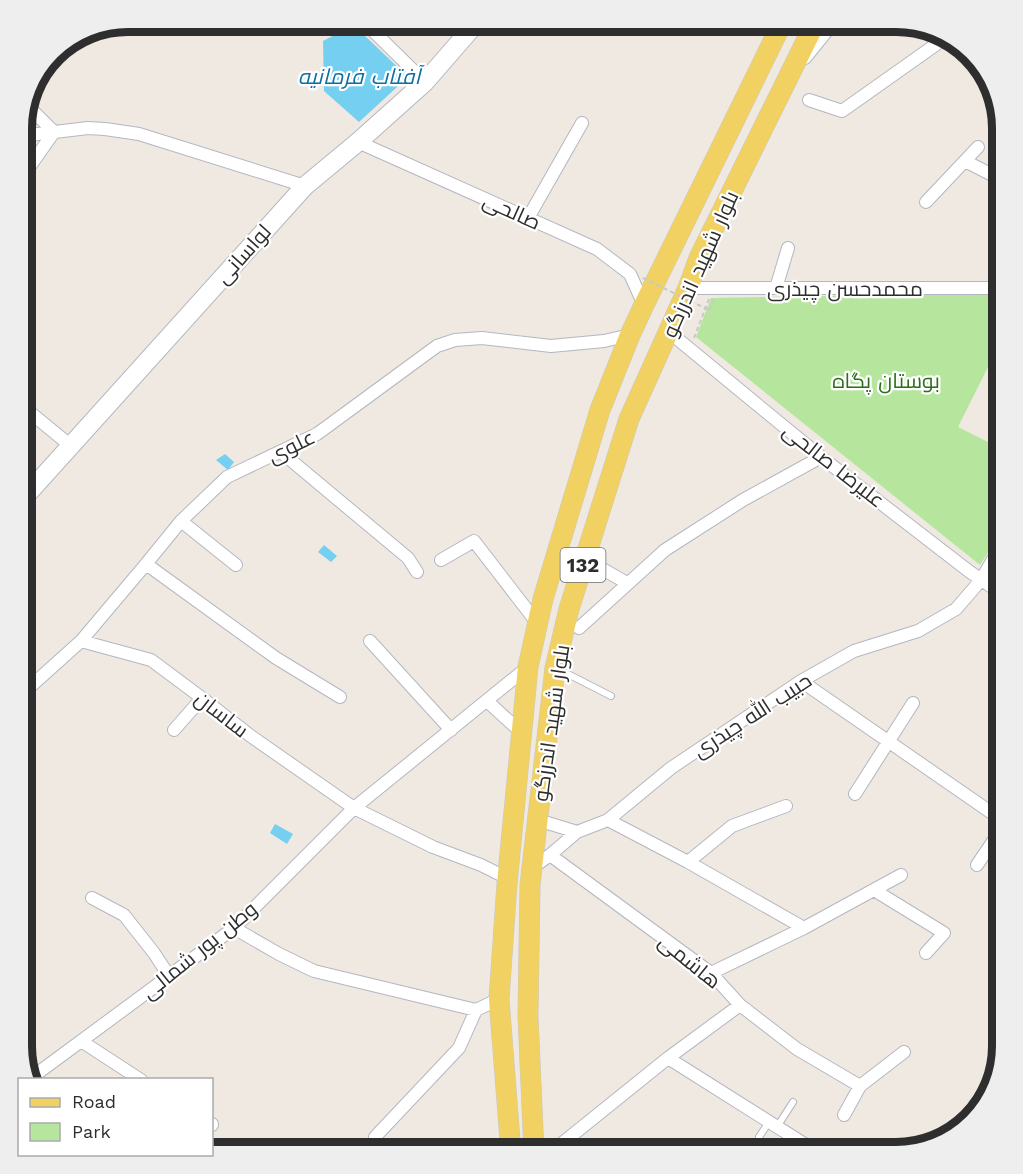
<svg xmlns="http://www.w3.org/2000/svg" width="1023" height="1174" viewBox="0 0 1023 1174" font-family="'Work Sans',Cairo,sans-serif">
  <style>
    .green { fill: #b6e59e }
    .water { fill: #75cff0 }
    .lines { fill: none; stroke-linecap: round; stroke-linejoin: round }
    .lane-casing { stroke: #b4b7c1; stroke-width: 8 }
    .street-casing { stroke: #b4b7c1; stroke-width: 14 }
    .secondary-casing { stroke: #b4b7c1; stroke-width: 20 }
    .primary-casing { stroke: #c9c9c9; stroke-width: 21 }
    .path { stroke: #c9c9c9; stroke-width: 2; stroke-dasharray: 4.5 3; stroke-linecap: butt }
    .lane { stroke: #fff; stroke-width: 6 }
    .street { stroke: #fff; stroke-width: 12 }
    .secondary { stroke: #fff; stroke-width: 18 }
    .primary { stroke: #f2d163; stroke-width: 20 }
    .path-bridge { stroke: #c9c9c9; stroke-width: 2; stroke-dasharray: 4.5 3; stroke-linecap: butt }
    .labels { text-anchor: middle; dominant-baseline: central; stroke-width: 4.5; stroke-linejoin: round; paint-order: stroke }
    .shield { fill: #fff; stroke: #6d6d6d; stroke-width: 1.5 }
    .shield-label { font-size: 20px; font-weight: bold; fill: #2e2e2e }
    .street-label { font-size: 21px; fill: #2e2e2e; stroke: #fff }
    .park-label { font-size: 21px; fill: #2c6e1b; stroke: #fff }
    .water-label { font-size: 22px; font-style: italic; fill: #0d6fa3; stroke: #fff }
    .rim { fill: none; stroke: #2e2e2e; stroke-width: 8 }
  </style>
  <rect width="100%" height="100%" fill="#efe9e1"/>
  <path class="green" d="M1002,293v46l-44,88 44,22v81l-22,35 -284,-228 15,-39z"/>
  <path class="water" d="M346,29l17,5 45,43 -49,45 -35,-31 -1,-50z
    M225,454l9,8 -6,8 -12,-10z
    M324,545l13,11 -6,6 -13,-10z
    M275,824l18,10 -6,10 -17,-11z"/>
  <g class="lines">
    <g class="lane-casing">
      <path id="lane" d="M558,669l53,27
        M777,1127l16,-25
        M759,1137l10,-15"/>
    </g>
    <g class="street-casing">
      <path id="street" d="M363,21l62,61
        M805,58l30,-37
        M809,100l33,11 106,-75
        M21,136l67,-8 17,1 34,5 166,52
        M358,142l239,107 33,25 14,31
        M965,161l37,19
        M21,179l33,-47 -28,-28
        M926,202l52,-55
        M528,218l54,-95
        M688,288h314
        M776,288l12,-40
        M669,332l152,125 149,115 32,22
        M21,405l50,41
        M281,452l127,106 9,14
        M181,521l55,44
        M585,559l42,24
        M441,560l33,-19 64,83
        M146,564l130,94 64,39
        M579,628l86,-78 78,-50 78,-43
        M81,641l70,19 51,38 50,39 102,71 79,39 48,18 26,13
        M370,641l81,89
        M801,681l201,139
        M21,695l60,-54 65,-77 35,-43 46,-44 90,-43 120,-88 18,-6 27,-2 69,8 53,-5 26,-6
        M487,701l35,32
        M174,730l28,-32
        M855,794l58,-91
        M538,820l39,12
        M608,820l80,42 116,66
        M550,855l161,118 29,32 57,44 63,37
        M688,862l44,-36 54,-20
        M977,865l25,-37
        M532,868l18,-13 27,-23 31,-12 63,-52 130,-87 53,-30 64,-20 38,-22 25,-29 21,-36
        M874,890l70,43 -18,20
        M92,898l32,17 30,38 15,23
        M234,928l45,26 35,17 162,39 23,-11
        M711,973l93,-45 97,-53
        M81,1041l60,39
        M668,1058l149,94
        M31,1078l203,-150 120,-120 174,-141
        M844,1115l16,-29 44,-34
        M212,1124v1
        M375,1137l84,-89 17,-38
        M550,1153l118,-95 72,-53"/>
    </g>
    <g class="secondary-casing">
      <path id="secondary" d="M21,501l284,-315 53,-44 67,-60 53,-61"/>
    </g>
    <g class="primary-casing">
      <path id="primary" d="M511,1153l-12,-154 8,-115 21,-217 15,-68 57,-189 30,-75 14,-30 139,-284
        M534,1153l-6,-137 2,-131 25,-217 14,-59 60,-190 59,-131 11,-30 117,-237"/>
    </g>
    <path class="path" d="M709,310l5,-11
      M694,338l15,-39"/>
    <use href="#lane" class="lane"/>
    <use href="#street" class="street"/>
    <use href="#secondary" class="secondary"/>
    <use href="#primary" class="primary"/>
    <path class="path-bridge" d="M643,278l66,32"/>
  </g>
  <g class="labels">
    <rect class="shield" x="560.5" y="548" width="45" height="34" rx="4.5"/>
    <g class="shield-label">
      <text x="583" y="565">132</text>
    </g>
    <g class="street-label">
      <text transform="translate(512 211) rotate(24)">صالحی</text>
      <text transform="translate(243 254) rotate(-48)">لواسانی</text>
      <text transform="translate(700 264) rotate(-66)">بلوار شهید اندرزگو</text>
      <text x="845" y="288">محمدحسن چیذری</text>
      <text transform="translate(291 446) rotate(-26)">علوی</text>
      <text transform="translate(834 465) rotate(38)">علیرضا صالحی</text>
      <text transform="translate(222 714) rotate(38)">ساسان</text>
      <text transform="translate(752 715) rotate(-33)">حبیب الله چیذری</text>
      <text transform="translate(551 723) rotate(-82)">بلوار شهید اندرزگو</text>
      <text transform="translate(199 950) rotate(-39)">وطن پور شمالی</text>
      <text transform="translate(690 961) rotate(39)">هاشمی</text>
    </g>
    <g class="park-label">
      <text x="886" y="380">بوستان پگاه</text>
    </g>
    <g class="water-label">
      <text x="359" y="76">آفتاب فرمانیه</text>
    </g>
  </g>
  <path d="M0 0H1023V1174H0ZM128 32H896A96 96 0 0 1 992 128V1046A96 96 0 0 1 896 1142H128A96 96 0 0 1 32 1046V128A96 96 0 0 1 128 32Z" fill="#eee" fill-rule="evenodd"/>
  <path class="rim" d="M128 32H896A96 96 0 0 1 992 128V1046A96 96 0 0 1 896 1142H128A96 96 0 0 1 32 1046V128A96 96 0 0 1 128 32Z"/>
  <rect x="18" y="1078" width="195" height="78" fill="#ffffff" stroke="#ababab" stroke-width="1.5"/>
  <rect x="30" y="1098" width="30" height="9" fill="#f2d163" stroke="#ababab" stroke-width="1.5"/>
  <text x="72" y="1108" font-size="18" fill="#2e2e2e">Road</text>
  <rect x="30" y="1123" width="30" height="18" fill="#b6e59e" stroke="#ababab" stroke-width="1.5"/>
  <text x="72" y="1138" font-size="18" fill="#2e2e2e">Park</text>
</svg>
